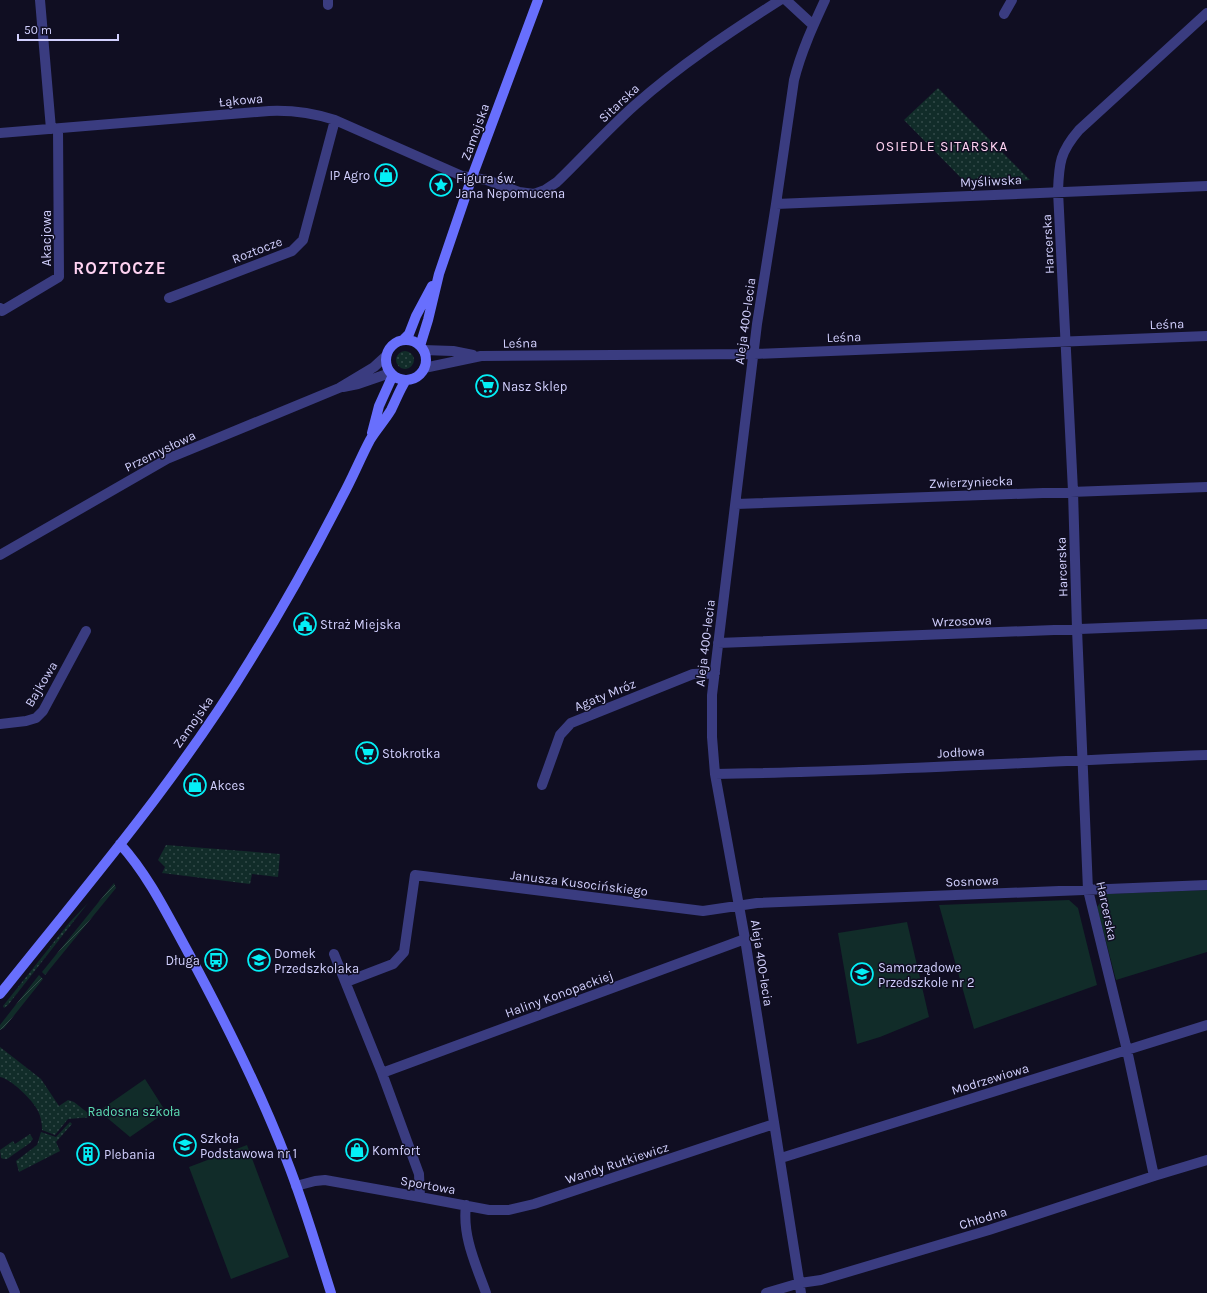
<svg xmlns="http://www.w3.org/2000/svg" width="1207" height="1293" viewBox="0 0 1207 1293" font-family="Karla,sans-serif">
  <style>
    .grass { fill: url(#grass-dots) }
    .park { fill: #112c29 }
    .garden { fill: url(#garden-furrows) }
    .lines { fill: none; stroke-linecap: round; stroke-linejoin: round }
    .street { stroke: #3a3c80; stroke-width: 10 }
    .secondary { stroke: #686ffd; stroke-width: 10 }
    .labels { text-anchor: middle; dominant-baseline: central; stroke-width: 3; stroke-linejoin: round; paint-order: stroke }
    .street-label { font-size: 13px; fill: #d2d0fe; stroke: #100e22 }
    .poi-label { font-size: 13px; fill: #d2d0fe; stroke: #100e22; text-anchor: start }
    .park-label { font-size: 13px; fill: #5dddb4; stroke: #100e22 }
    .neighbourhood-label { font-size: 14px; letter-spacing: 1px; fill: #fed2f1; stroke: #100e22 }
    .district-label { font-size: 17px; font-weight: bold; letter-spacing: 1px; fill: #fed2f1; stroke: #100e22 }
  </style>
  <defs>
    <pattern id="grass-dots" width="8" height="8" patternUnits="userSpaceOnUse"><rect width="8" height="8" fill="#112c29"/><path d="M2 2h.1M6 6h.1" fill="none" stroke="#334a49" stroke-width="1.8" stroke-linecap="round"/></pattern>
    <pattern id="garden-furrows" width="10" height="10" patternUnits="userSpaceOnUse"><rect width="10" height="10" fill="#112c29"/><path d="M-1 1l2-2M0 10L10 0M9 11l2-2" fill="none" stroke="#334a49"/></pattern>
  </defs>
  <rect width="100%" height="100%" fill="#100e22"/>
  <path class="grass" d="M938,88l92,92 -62,5 -64,-65z
    M396 360a9 9 0 1 1 18 0a9 9 0 1 1-18 0Z
    M166,845l114,9 -2,23 -26,-3 -2,10 -88,-11 3,-6 -7,-7z
    M88,903l-80,102 -4,3 -1,-2 66,-83z
    M0,1047l41,32 18,27 9,-6 6,2 19,15 -25,2 -13,16 -13,-5c0,-7 -1,-13 -4,-19 -5,-11 -27,-32 -38,-34z
    M70,1122l2,2 -16,18 4,9 -41,21 -3,-11 21,-16 4,-13 15,5z
    M30,1134l3,5 -3,4 -23,16h-3l-3,-1 -1,-8 13,-9 2,3z"/>
  <path class="park" d="M1207,890v62l-91,28 -19,-73 10,-13z
    M1069,900l9,8 19,77 -123,44 -35,-124z
    M907,922l22,95 -49,20 -23,7 -19,-111z
    M145,1079l21,33 -36,25 -31,-26z
    M247,1145l42,112 -58,22 -42,-112z"/>
  <path class="garden" d="M114,883l2,5 -71,87 -3,-3z
    M39,975l4,4 -39,49 -4,2v-5z"/>
  <g class="lines">
    <path class="street" d="M40,0l11,129
      M786,0l27,25
      M328,5v-5
      M1004,14l8,-14
      M0,133l269,-22c23,-1 44,2 66,9l127,56 25,4 32,12 15,2 11,-4 12,-8c26,-25 51,-53 78,-77 45,-40 95,-73 145,-105
      M776,204l431,-18
      M169,298l123,-47 11,-11 32,-120
      M0,308l2,3 57,-34 -1,-148
      M423,350l30,1 20,4
      M424,368l57,-12 273,-2 453,-18
      M343,387l15,-3 32,-11
      M736,504l471,-17
      M0,555l167,-96 172,-71 35,-21 12,-11
      M718,643l489,-19
      M0,724l26,-3 10,-3 7,-7 43,-80
      M715,774c164,-2 328,-13 492,-19
      M542,785l18,-50 11,-12 122,-49 22,-1
      M334,954l48,119 37,101 1,23
      M346,982l47,-18 11,-12 11,-77 288,36 54,-8 450,-18
      M382,1073l363,-134
      M781,1158l426,-133
      M1154,1176l-27,-126 -39,-160 -11,-261 -4,-138 -15,-300c1,-28 2,-39 21,-61l128,-117
      M296,1186l19,-5 10,-1 95,17 69,13h20l25,-6 240,-80
      M466,1205c-4,31 10,60 20,88
      M0,1257l15,36
      M766,1293l34,-10 21,-3 168,-50 165,-54 53,-16
      M801,1293l-56,-354 -30,-165 -3,-37v-42l45,-371 19,-120 18,-124c7,-28 19,-54 31,-80"/>
    <path class="secondary" d="M386 360a20 20 0 1 1 40 0a20 20 0 1 1-40 0Z
      M403,340l6,-6 7,-18 16,-30
      M420,346l8,-26 11,-46 33,-97 66,-177
      M372,433l7,-27 14,-31
      M120,844c29,32 48,72 69,110 36,67 71,136 98,207 17,43 30,88 44,132
      M0,994c87,-109 179,-216 251,-335 33,-53 63,-107 91,-162 10,-18 18,-38 28,-57 6,-10 15,-20 21,-30 5,-10 9,-21 15,-30"/>
  </g>
  <defs>
    <g id="shop-ring" transform="scale(1.15)"><circle r="9.5" fill="#100e22" stroke="#04eff6" stroke-width="1.5"/><path d="M-5-2.5h2.3a2.7 3.5 0 0 1 5.4 0H5L5.5 6h-11ZM-1.5-2.5h3a1.5 2.3 0 0 0-3 0Z" fill="#04eff6"/></g>
    <g id="sight-ring" transform="scale(1.15)"><circle r="9.5" fill="#100e22" stroke="#04eff6" stroke-width="1.5"/><path d="M0-6L1.8-2.2L6-1.7L2.9 1.2L3.7 5.4L0 3.3L-3.7 5.4L-2.9 1.2L-6-1.7L-1.8-2.2Z" fill="#04eff6"/></g>
    <g id="supermarket-ring" transform="scale(1.15)"><circle r="9.5" fill="#100e22" stroke="#04eff6" stroke-width="1.5"/><path d="M-6-5.5h2.5l.6 2H6L4.5 2H-2.5L-4.4-4H-6ZM-1.5 3.2a1.3 1.3 0 1 0 .1 0ZM3 3.2a1.3 1.3 0 1 0 .1 0Z" fill="#04eff6"/></g>
    <g id="civic-ring" transform="scale(1.15)"><circle r="9.5" fill="#100e22" stroke="#04eff6" stroke-width="1.5"/><path d="M-.6-6.5H3V-4.5H.6V-3L4-1V1h2V6H-6V1h2V-1L-.6-3ZM-1.2 2.5V6h2.4V2.5Z" fill="#04eff6"/></g>
    <g id="bus-ring" transform="scale(1.15)"><circle r="9.5" fill="#100e22" stroke="#04eff6" stroke-width="1.5"/><path d="M-5-6H5V4H4V6H2V4H-2V6H-4V4H-5ZM-3.5-4V0h7V-4ZM-3.5 1.2v1.5H-2V1.2ZM2 1.2v1.5H3.5V1.2Z" fill="#04eff6"/></g>
    <g id="school-ring" transform="scale(1.15)"><circle r="9.5" fill="#100e22" stroke="#04eff6" stroke-width="1.5"/><path d="M0-5L7-2L0 1L-7-2ZM-4 1L0 2.5L4 1V4Q0 6-4 4Z" fill="#04eff6"/></g>
    <g id="building-ring" transform="scale(1.15)"><circle r="9.5" fill="#100e22" stroke="#04eff6" stroke-width="1.5"/><path d="M-4-6H4V6H1V3H-1V6H-4ZM-2.5-4.3h1.7v1.8h-1.7ZM.8-4.3h1.7v1.8H.8ZM-2.5-1h1.7V.8h-1.7ZM.8-1h1.7V.8H.8Z" fill="#04eff6"/></g>
  </defs>
  <g fill-rule="evenodd">
    <use href="#shop-ring" x="386" y="175"/>
    <use href="#sight-ring" x="441" y="185"/>
    <use href="#supermarket-ring" x="487" y="386"/>
    <use href="#civic-ring" x="305" y="624"/>
    <use href="#supermarket-ring" x="367" y="753"/>
    <use href="#shop-ring" x="195" y="785"/>
    <use href="#bus-ring" x="216" y="960"/>
    <use href="#school-ring" x="259" y="960"/>
    <use href="#school-ring" x="862" y="974"/>
    <use href="#school-ring" x="185" y="1145"/>
    <use href="#shop-ring" x="357" y="1150"/>
    <use href="#building-ring" x="88" y="1154"/>
  </g>
  <g class="labels">
    <g class="street-label">
      <text transform="translate(241 100) rotate(-5)">Łąkowa</text>
      <text transform="translate(619 103) rotate(-43)">Sitarska</text>
      <text transform="translate(475 132) rotate(-70)">Zamojska</text>
      <text transform="translate(991 181) rotate(-3)">Myśliwska</text>
      <text transform="translate(46 238) rotate(-90)">Akacjowa</text>
      <text transform="translate(1048 244) rotate(-93)">Harcerska</text>
      <text transform="translate(257 250) rotate(-21)">Roztocze</text>
      <text transform="translate(745 321) rotate(-82)">Aleja 400-lecia</text>
      <text transform="translate(1167 324) rotate(-2)">Leśna</text>
      <text transform="translate(844 337) rotate(-2)">Leśna</text>
      <text transform="translate(520 343) rotate(-1)">Leśna</text>
      <text transform="translate(160 451) rotate(-26)">Przemysłowa</text>
      <text transform="translate(971 482) rotate(-2)">Zwierzyniecka</text>
      <text transform="translate(1062 567) rotate(-92)">Harcerska</text>
      <text transform="translate(962 621) rotate(-2)">Wrzosowa</text>
      <text transform="translate(705 643) rotate(-83)">Aleja 400-lecia</text>
      <text transform="translate(41 684) rotate(-59)">Bajkowa</text>
      <text transform="translate(605 695) rotate(-22)">Agaty Mróz</text>
      <text transform="translate(193 722) rotate(-55)">Zamojska</text>
      <text transform="translate(961 752) rotate(-3)">Jodłowa</text>
      <text transform="translate(972 881) rotate(-2)">Sosnowa</text>
      <text transform="translate(579 883) rotate(7)">Janusza Kusocińskiego</text>
      <text transform="translate(1107 911) rotate(78)">Harcerska</text>
      <text transform="translate(762 963) rotate(81)">Aleja 400-lecia</text>
      <text transform="translate(559 994) rotate(-20)">Haliny Konopackiej</text>
      <text transform="translate(990 1079) rotate(-17)">Modrzewiowa</text>
      <text transform="translate(617 1163) rotate(-18)">Wandy Rutkiewicz</text>
      <text transform="translate(428 1185) rotate(10)">Sportowa</text>
      <text transform="translate(983 1218) rotate(-17)">Chłodna</text>
    </g>
    <g class="poi-label">
      <text x="370" y="175" text-anchor="end">IP Agro</text>
      <text x="456" y="178">Figura św.<tspan x="456" dy="15">Jana Nepomucena</tspan></text>
      <text x="502" y="386">Nasz Sklep</text>
      <text x="320" y="624">Straż Miejska</text>
      <text x="382" y="753">Stokrotka</text>
      <text x="210" y="785">Akces</text>
      <text x="274" y="953">Domek<tspan x="274" dy="15">Przedszkolaka</tspan></text>
      <text x="200" y="960" text-anchor="end">Długa</text>
      <text x="878" y="967">Samorządowe<tspan x="878" dy="15">Przedszkole nr 2</tspan></text>
      <text x="200" y="1138">Szkoła<tspan x="200" dy="15">Podstawowa nr 1</tspan></text>
      <text x="372" y="1150">Komfort</text>
      <text x="104" y="1154">Plebania</text>
    </g>
    <g class="park-label">
      <text x="134" y="1111">Radosna szkoła</text>
    </g>
    <g class="neighbourhood-label">
      <text x="942" y="146">OSIEDLE SITARSKA</text>
    </g>
    <g class="district-label">
      <text x="120" y="268">ROZTOCZE</text>
    </g>
  </g>
  <path d="M18 34v6h100v-6" fill="none" stroke="#d2d0fe" stroke-width="2"/>
  <text x="24" y="34" font-size="12" fill="#d2d0fe" stroke="#100e22" stroke-width="3" paint-order="stroke">50 m</text>
</svg>
